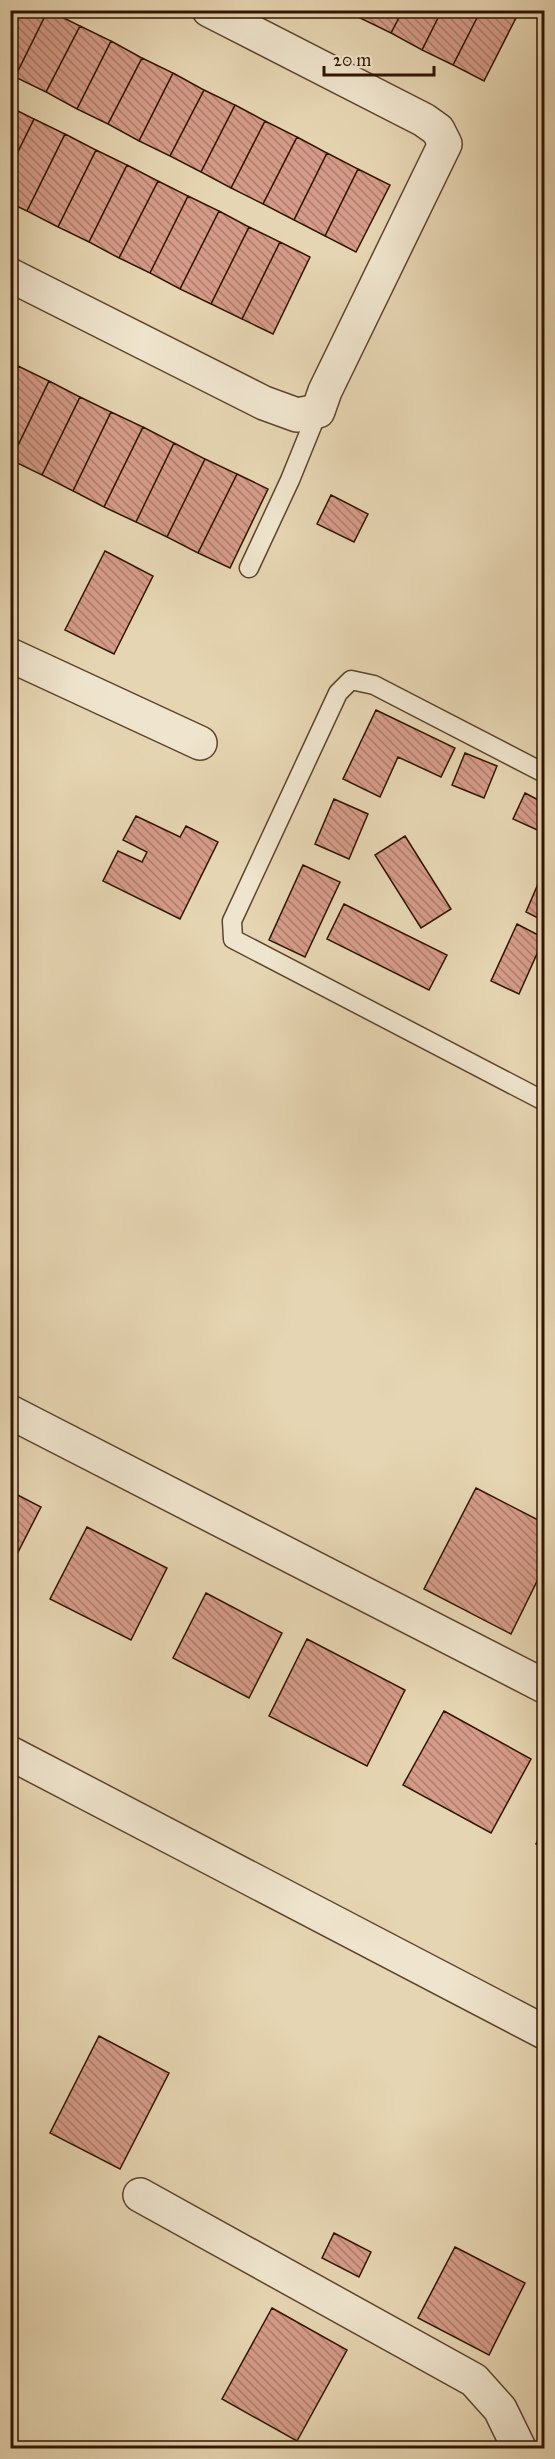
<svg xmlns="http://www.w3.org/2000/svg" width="555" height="2459" viewBox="0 0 555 2459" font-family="'IM FELL Great Primer',serif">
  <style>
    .building { fill: url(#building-back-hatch); stroke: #311400; stroke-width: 1.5 }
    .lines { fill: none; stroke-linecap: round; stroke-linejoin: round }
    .service-casing { stroke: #5e442c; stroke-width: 21 }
    .minor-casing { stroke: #5e442c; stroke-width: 36 }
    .service { stroke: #efe4cd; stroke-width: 18 }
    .minor { stroke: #efe4cd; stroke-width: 33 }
  </style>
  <defs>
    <pattern id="building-back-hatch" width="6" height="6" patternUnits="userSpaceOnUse" patternTransform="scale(1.5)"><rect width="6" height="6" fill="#d59b88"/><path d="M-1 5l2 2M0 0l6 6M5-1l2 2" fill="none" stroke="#ad7d6d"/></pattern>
  </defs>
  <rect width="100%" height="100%" fill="#e6d5b2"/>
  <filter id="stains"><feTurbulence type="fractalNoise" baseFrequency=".00333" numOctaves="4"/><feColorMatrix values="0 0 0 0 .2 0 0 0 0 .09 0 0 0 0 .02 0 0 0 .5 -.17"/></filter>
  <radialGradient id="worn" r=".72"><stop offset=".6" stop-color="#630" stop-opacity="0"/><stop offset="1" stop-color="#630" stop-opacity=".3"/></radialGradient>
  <path class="building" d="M10,10h38l-33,67 -5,-2z
    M48,10l32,16 -34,66 -31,-15z
    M346,10h18l-4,8z
    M364,10h39l-12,23 -31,-15z
    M403,10h39l-20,40 -31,-17z
    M442,10h39l-28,55 -31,-15z
    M481,10h29l8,4 -34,67 -31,-16z
    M80,26l31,15 -34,68 -31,-17z
    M111,41l31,17 -34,66 -31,-15z
    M142,58l31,15 -34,68 -31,-17z
    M173,73l31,17 -34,66 -31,-15z
    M204,90l31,15 -34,67 -31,-16z
    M235,105l30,16 -34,67 -30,-16z
    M10,107l24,12 -24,49z
    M34,119l31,15 -38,77 -17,-8v-35z
    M265,121l32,16 -34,67 -32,-16z
    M65,134l31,16 -38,77 -31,-16z
    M297,137l30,16 -33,67 -31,-16z
    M96,150l31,15 -38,77 -31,-15z
    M327,153l31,16 -33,67 -31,-16z
    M127,165l31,16 -39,77 -30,-16z
    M358,169l32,16 -34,67 -31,-16z
    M158,181l30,15 -38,77 -31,-15z
    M188,196l31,15 -39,78 -30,-16z
    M219,211l30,16 -38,77 -31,-15z
    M249,227l31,15 -38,77 -31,-15z
    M280,242l30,15 -37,77 -31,-15z
    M10,362l8,4 -8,15z
    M18,366l31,15 -38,79 -1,-79z
    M49,381l31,16 -38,78 -31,-15z
    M80,397l31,15 -38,79 -31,-16z
    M111,412l32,15 -39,80 -31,-16z
    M143,427l31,16 -38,79 -32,-15z
    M174,443l31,16 -38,78 -31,-15z
    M205,459l32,15 -39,79 -31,-16z
    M237,474l31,15 -38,79 -32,-15z
    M331,495l37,19 -14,28 -37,-18z
    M105,551l48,25 -39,78 -49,-24z
    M376,710l79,38 -14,29 -43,-20 -18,40 -37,-18z
    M465,753l32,13 -13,32 -32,-13z
    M525,793l19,10v30l-31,-14z
    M334,799l34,15 -19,45 -34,-15z
    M136,816l44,21 6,-11 32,16 -38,77 -77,-38 15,-30 24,11 5,-10 -24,-12z
    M405,836l46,73 -30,19 -46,-73z
    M303,865l37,17 -35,75 -36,-17z
    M544,870v51l-18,-9z
    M344,904l103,51 -18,35 -102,-51z
    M517,924l27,14 -25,56 -28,-13z
    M476,1488l68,35v44l-33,67 -87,-45z
    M10,1491l31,16 -31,61z
    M87,1527l80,41 -36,72 -81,-41z
    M206,1593l76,40 -33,65 -76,-40z
    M307,1639l98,51 -38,76 -98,-50z
    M444,1711l87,48 -40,74 -88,-48z
    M544,1827v22l-8,-5z
    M99,2036l70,37 -49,96 -70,-36z
    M334,2233l37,19 -12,25 -37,-19z
    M455,2247l70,36 -36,72 -71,-37z
    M272,2308l75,42 -50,91 -75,-42z"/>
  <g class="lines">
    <g class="service-casing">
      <path id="service" d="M249,568l41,-88 28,-69
        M544,773l-170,-88 -23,-5 -13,13 -106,228 1,18 311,162"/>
    </g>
    <g class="minor-casing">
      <path id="minor" d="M10,275l254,128 33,12 21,-4 7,-20 120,-247 -7,-14 -14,-10 -215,-110
        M10,655l190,88
        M10,1412l534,274
        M10,1753l534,279
        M140,2195l334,185 26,29 19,39"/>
    </g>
    <use href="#service" class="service"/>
    <use href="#minor" class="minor"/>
  </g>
  <rect width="555" height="2459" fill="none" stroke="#e6d5b2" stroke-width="36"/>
  <rect x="12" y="12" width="531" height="2435" fill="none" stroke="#311400" stroke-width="3"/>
  <rect x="18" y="18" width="519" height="2423" fill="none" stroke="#311400" stroke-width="1.5"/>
  <path d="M324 66v9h110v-9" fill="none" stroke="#311400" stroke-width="3"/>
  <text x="333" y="66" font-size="18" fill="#311400" stroke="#efe4cd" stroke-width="4.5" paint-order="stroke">20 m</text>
  <rect width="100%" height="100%" filter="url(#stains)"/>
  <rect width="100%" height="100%" fill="url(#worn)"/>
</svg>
